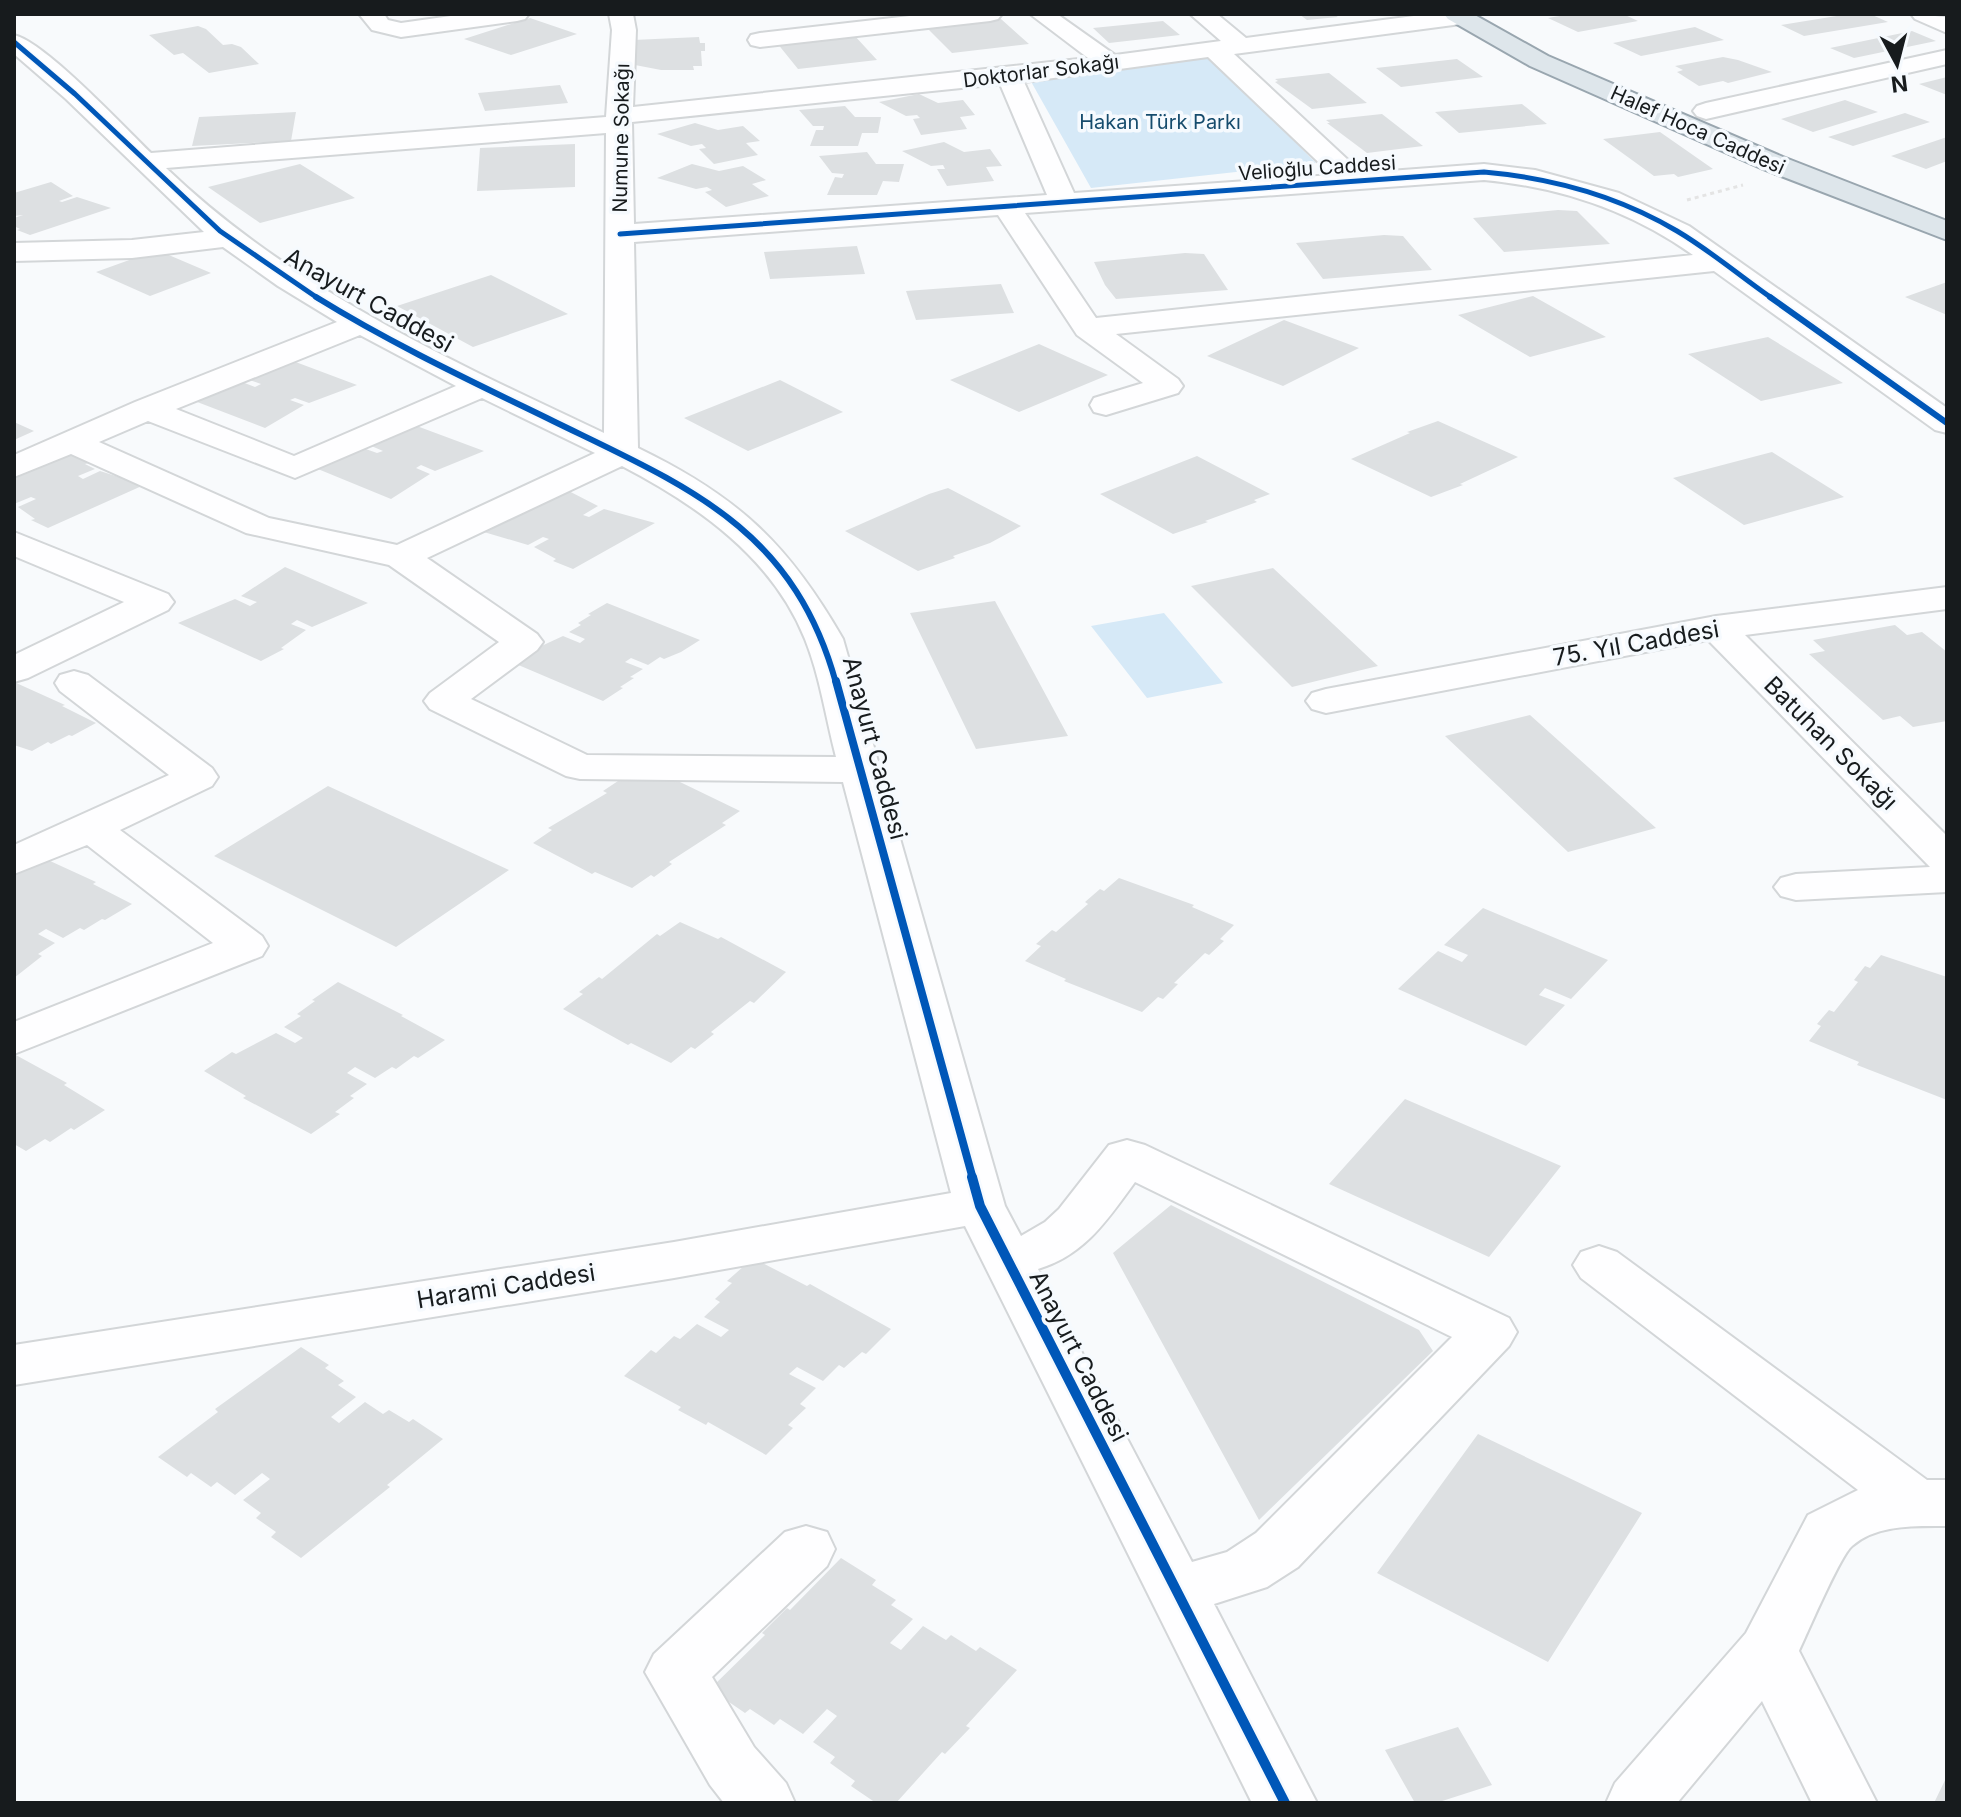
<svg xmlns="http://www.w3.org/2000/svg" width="1961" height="1817" viewBox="0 0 1961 1817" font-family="Inter,sans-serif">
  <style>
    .green { fill: #d6e9f7 }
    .building { fill: #dde0e2 }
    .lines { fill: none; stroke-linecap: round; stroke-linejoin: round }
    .minor-casing { stroke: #d3d6d8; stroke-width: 4 }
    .major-casing { stroke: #99a6af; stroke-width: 4 }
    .path { stroke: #e4e4e4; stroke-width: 3; stroke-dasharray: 4 4; stroke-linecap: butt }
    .minor { fill: #fefeff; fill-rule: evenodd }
    .major { fill: #dee6eb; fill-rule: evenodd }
    .cycleway-far3-casing { stroke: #f6fafe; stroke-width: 8 }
    .cycleway-far2-casing { stroke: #f6fafe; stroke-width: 10 }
    .cycleway-far1-casing { stroke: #f6fafe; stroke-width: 13 }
    .cycleway-casing { stroke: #f6fafe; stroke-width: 15 }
    .cycleway-far3 { stroke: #0057b8; stroke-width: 5 }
    .cycleway-far2 { stroke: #0057b8; stroke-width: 6 }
    .cycleway-far1 { stroke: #0057b8; stroke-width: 8 }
    .cycleway { stroke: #0057b8; stroke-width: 10 }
    .labels { text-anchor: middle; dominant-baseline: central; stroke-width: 7; stroke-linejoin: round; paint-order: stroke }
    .far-street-label { font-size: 20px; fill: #171b1d; stroke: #f6fafe }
    .far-park-label { font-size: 20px; fill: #164c6d; stroke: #f6fafe }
    .street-label { font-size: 24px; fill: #171b1d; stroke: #f6fafe }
  </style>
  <rect width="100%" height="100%" fill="#f8fafc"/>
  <path class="green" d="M1210,58l106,105 -225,25 -62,-110z
    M1164,613l59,70 -76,15 -56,-72z"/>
  <path class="building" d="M1299,14h34l5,3 -31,3z
    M1571,14h52l15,7 -60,11 -30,-14z
    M1849,14h21l18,8 -84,14 -23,-11z
    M530,18l47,16 -66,21 -47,-16z
    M1001,19l28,25 -77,9 -26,-26z
    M1163,21l17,14 -71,8 -16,-15z
    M198,26l8,3 17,16 9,-1 9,3 18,17 -50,9 -26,-20 -9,2 -25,-20z
    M1695,27l29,13 -83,16 -28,-13z
    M1912,31l24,10 -82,17 -24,-10z
    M854,35l23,25 -79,9 -21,-26z
    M699,37l1,6h5v8h-4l1,15h-9l1,4h-33l-26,-5 -2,-25z
    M1723,57l15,3 34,12 -44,11 -5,-2 -24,5 -22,-14 6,-2 -8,-4z
    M1457,59l26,18 -82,10 -25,-19z
    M1329,73l38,30 -55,6 -37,-27 3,-1 -3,-2z
    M1947,77v18l-28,-11z
    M560,85l8,18 -83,8 -7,-18z
    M919,94l19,9 25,-3 12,15 -15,2 7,12 -46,6 -8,-16 7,-1 -3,-3 -11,1 -27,-14z
    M1845,100l33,12 -65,20 -32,-13z
    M1522,104l25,20 -88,9 -24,-21z
    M845,106l10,11h26l-3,16h-16l-4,13h-48l6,-16h7l1,-4h-11l-14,-16z
    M296,112l-5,29 -99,5 7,-29z
    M1905,113l25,9 -77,24 -25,-9z
    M1382,114l41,32 -56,7 -40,-30h3l-4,-3z
    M695,123l23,7 25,-4 17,15 -14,2 12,12 -44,9 -15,-15 7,-1 -4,-4 -11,2 -34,-12z
    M1660,132l53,37 -35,8 -4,-3 -20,2 -51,-37z
    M1947,137v24l-21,8 -35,-13z
    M944,142l20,10 26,-3 12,17 -16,1 8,14 -47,5 -10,-17h8l-2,-4 -12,1 -29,-15z
    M575,144v43l-98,4 3,-43z
    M867,152l9,12h28l-5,18 -16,-1 -6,14h-50l8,-18 7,1 2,-4 -12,-1 -13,-17z
    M300,164l55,34 -95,25 -52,-36z
    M692,164l27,7 24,-5 23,14 -14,4 17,12 -43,11 -21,-15 7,-2 -5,-3 -11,2 -39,-11z
    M51,182l22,14 -14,5 3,1 15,-5 34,11 -81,27 -13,-5 3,-1 -6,-3v-8l9,-3 -9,1v-23z
    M1558,210l19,1 33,33 -106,8 -31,-34z
    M1384,235l19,1 29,34 -109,9 -27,-36z
    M857,246l8,28 -95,5 -6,-27z
    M157,250l54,23 -61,23 -54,-24z
    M1185,253l19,1 24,36 -112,9 -11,-14 -11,-23z
    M491,275l77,39 -95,33 -76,-41z
    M1947,282v33l-42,-18z
    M1001,284l13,29 -98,7 -10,-29z
    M1533,296l73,41 -76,20 -72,-42z
    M1284,320l75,28 -76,38 -76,-30z
    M1768,337l75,46 -82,18 -73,-47z
    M1039,344l69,31 -89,37 -69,-32z
    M285,358l72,27 -48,18 -14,-5 -5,2 14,5 -39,23 -73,-28 50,-18 13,5 6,-3 -14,-5z
    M780,380l63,32 -95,39 -64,-33z
    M1438,421l80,36 -58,27 3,1 -32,12 -80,-38 59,-26 -3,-1z
    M14,422l20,9 -20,9z
    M406,422l78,29 -49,20 -14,-6 -5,3 14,6 -39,25 -78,-32 50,-19 14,5 6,-2 -14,-6z
    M66,449l15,7 -2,2 10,5 -4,1 10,5 -17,7 5,3 17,-8 44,14 -96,43 -17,-8 4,-1 -17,-12 18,-8 -5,-2 -17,7v-34z
    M1772,452l72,45 -100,28 -71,-47z
    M1197,456l73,38 -16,6 3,2 -52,19 3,1 -35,12 -73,-40z
    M559,486l39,20 -15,9 6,2 15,-8 51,14 -82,46 -20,-8 3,-2 -22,-12 15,-8 -6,-2 -15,8 -51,-15z
    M948,488l73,38 -31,17 -37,13 2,2 -37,13 -73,-40 84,-37z
    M285,567l83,36 -56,24 -15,-7 -6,4 15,6 -25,18 3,1 -23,12 -83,-38 57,-24 15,7 7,-4 -16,-6z
    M1273,568l105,98 -86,21 -101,-101z
    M995,601l73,135 -92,13 -66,-136z
    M607,603l93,37 -19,12 -17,7 -4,-2 -12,8 -17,-7 -6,4 18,7 -13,8 4,1 -14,9 3,1 -20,13 -94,-40 54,-25 17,7 5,-4 -16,-7 12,-7 -3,-2 13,-8 -3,-1z
    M1895,625l12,10 15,-3 25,20v69l-34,6 -13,-11 -17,4 -74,-66 16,-3 -12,-11z
    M14,682l51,23 -3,1 34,17 -24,13 -3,-1 -18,9 -3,-2 -16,9 -18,-6z
    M1530,715l126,113 -88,24 -123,-116z
    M642,769l38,13 60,29 -18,12 4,2 -57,37 3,2 -18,13 -3,-2 -19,13 -37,-16 -3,2 -59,-31 19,-13 -4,-2 59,-35 -4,-2 18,-12 3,2z
    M328,786l181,84 -113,77 -182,-91z
    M37,855l59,27 -3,2 39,20 -27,16 -3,-1 -18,11 -4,-2 -17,10 -17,-9 -8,5 17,9 -17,11 4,2 -28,22v-109z
    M1119,878l75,27 -2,2 42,18 -14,14 4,2 -15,14 -4,-2 -31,30 4,1 -15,15 -5,-2 -16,15 -78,-31 2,-2 -41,-18 16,-15 -5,-2 16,-14 4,2 32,-28 -3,-2 15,-13 4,2z
    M1483,908l125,52 -37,39 -26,-11 -6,7 26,10 -39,41 -128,-57 40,-38 24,11 6,-7 -24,-10z
    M680,922l38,17 3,-2 65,35 -32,31 -4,-2 -39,31 3,2 -19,15 -4,-2 -20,16 -40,-20 -3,2 -65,-36 20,-15 -4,-2 20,-15 3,2 55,-45 3,2z
    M1881,955l66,22v123l-90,-35 2,-3 -50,-21 12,-15 -4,-2 12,-14 5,2 24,-30 -4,-2 11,-14 5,2z
    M338,982l65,33 -2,1 44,24 -27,18 -4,-2 -18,13 -4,-2 -17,11 -20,-11 -8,6 20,11 -17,12 4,2 -19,14 5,2 -29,20 -68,-36 3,-2 -42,-25 28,-19 4,2 40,-21 19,10 8,-5 -19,-11 17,-11 -4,-2 18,-13 -3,-1z
    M14,1054l53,29 -3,2 41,25 -31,20 -3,-2 -21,14 -5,-3 -19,12 -12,-7z
    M1405,1099l156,67 -72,91 -160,-73z
    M1171,1205l248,125 14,21 -174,169 -146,-267z
    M753,1258l54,28 3,-2 81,45 -25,25 -4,-2 -18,16 -5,-3 -16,16 -26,-14 -8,7 27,14 -16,16 6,4 -18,17 5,3 -27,27 -58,-33 -2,3 -28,-15 3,-3 -57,-31 27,-26 5,3 18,-17 6,3 17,-15 24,13 8,-7 -25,-13 16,-15 -5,-3 17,-16 -5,-2z
    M301,1347l28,18 -4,3 19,13 -6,4 18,12 -25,20 8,6 26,-21 18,12 6,-4 20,12 4,-3 30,20 -56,46 3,2 -89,71 -30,-21 5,-5 -20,-14 5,-5 -18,-13 27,-21 -8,-6 -27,22 -18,-13 -6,5 -20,-14 -4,4 -29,-20 60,-45 -3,-3z
    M1478,1434l164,79 -94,149 -171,-89z
    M841,1558l35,22 -4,5 24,15 -5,5 22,14 -23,24 11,7 22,-24 23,14 5,-5 25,16 4,-4 37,23 -51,56 4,2 -25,26 -3,-2 -46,51h-20l-25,-17 4,-5 -25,-18 5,-6 -22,-15 24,-26 -10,-7 -24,25 -23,-15 -6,6 -24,-16 -5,4 -35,-24 55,-54 -3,-2 25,-25 3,2z
    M1458,1727l34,58 -56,18h-21l-30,-53z
    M1947,1776v27h-13z"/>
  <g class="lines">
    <g class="minor-casing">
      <path id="minor" d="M359,14h25l4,6 13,3 64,-9h64l-4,5 -8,2 -116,16 -29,-7z
        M609,14h24l3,16 -3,77 455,-49 -58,-44h27l58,41 106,-14 -31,-27h27l29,24 183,-24h42l2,3 -4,5 -8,2 -227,30 128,119 122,-9 51,6 84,23 70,33 258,182v25l-12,-3 -221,-159 -598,63 62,45 5,7 -5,7 -72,22 -12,-3 -4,-7 4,-7 49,-15 -66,-48 -79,-120 -364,27 4,206c99,48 150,95 205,191l162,567 16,30 24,-14 14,-13 50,-64 18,-5 18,5 364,173 8,14 -8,14 -211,221 -31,20 -53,17 103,199h-65l-287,-577 -291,52 -660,107v-40l660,-103 277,-49 -108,-411 -263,-3 -14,-3 -136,-67 -6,-8 6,-8 69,-51 -110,-77 -143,-32 -175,-79 -57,23v-22l121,-53 202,-80 -59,-36 -55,-39 -91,11 -118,3v-18l118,-3 72,-8 -138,-133 -52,-45v-19c31,7 111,93 137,118l455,-36 6,-87zM1208,57l124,118 -258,18 -50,-111zM1000,84l47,111 -413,29 -2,-102zM606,133l-2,300c-155,-73 -313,-145 -438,-265zM1484,180c76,7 147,31 209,75l-597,63 -71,-105zM360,335l96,51 -162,70 -118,-47zM482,398l113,55 -198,92 -128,-27 -170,-76 49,-21 147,57zM622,466c75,39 150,91 183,173 15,37 21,80 31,118l-249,-2 -116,-56 66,-49 6,-8 -6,-8 -110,-76zM1135,1182l317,155 -196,196 -29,19 -35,10 -154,-293c47,-14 70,-50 97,-87z
        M927,14h75l-4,5 -8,2 -230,26 -9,-2 -3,-5 3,-5 9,-2z
        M1911,14l36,3v16l-32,-14z
        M1947,50v14l-241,55 -9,-3 -4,-5 4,-5 9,-3z
        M14,532l154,62 6,8 -6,8 -140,68 -14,4v-27l110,-53 -110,-46z
        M1947,587v22l-202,26 202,201v56l-151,8 -15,-4 -7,-9 7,-9 15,-4 134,-7 -222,-227 -382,73 -14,-4 -6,-8 6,-8 14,-4 390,-73z
        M74,671l14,4 124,93 6,9 -6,9 -92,44 142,106 6,10 -6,10 -248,98v-32l199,-79 -126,-98 -73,29v-29l155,-70 -109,-84 -5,-8 5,-8z
        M1599,1246l18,6 310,228h20v46c-31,0 -70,-2 -95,20 -12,10 -44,86 -53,105l78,152h-65l-50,-102 -85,102h-71l9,-20 131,-150 62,-118 50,-25 -277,-212 -8,-13 8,-13z
        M806,1526l21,6 8,17 -8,17 -115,111 42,70 32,36 9,20h-71l-14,-18 -65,-113 9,-18 131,-122z"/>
    </g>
    <g class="major-casing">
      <path id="major" d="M1444,14h29l75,42 235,101 164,64v19l-184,-71 -233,-103 -82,-47z"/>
    </g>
    <path class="path" d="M1687,200l56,-15"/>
    <use href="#minor" class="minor"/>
    <use href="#major" class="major"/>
    <g class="cycleway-far3-casing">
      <path id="cycleway-far3" d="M14,42l61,52 145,137 99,68
        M620,234l864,-62c68,6 134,24 193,59 34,20 64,46 96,68"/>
    </g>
    <g class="cycleway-far2-casing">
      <path id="cycleway-far2" d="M316,297c76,47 157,85 237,124 133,65 240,106 283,262
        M1770,297l177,126"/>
    </g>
    <g class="cycleway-far1-casing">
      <path id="cycleway-far1" d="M836,681l137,498"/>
    </g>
    <g class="cycleway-casing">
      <path id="cycleway" d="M972,1177l8,29 305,597"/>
    </g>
    <use href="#cycleway-far3" class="cycleway-far3"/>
    <use href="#cycleway-far2" class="cycleway-far2"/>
    <use href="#cycleway-far1" class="cycleway-far1"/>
    <use href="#cycleway" class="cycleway"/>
  </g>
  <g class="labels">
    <g class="far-street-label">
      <text transform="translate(1041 71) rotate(-7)">Doktorlar Sokağı</text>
      <text transform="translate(1698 130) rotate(24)">Halef Hoca Caddesi</text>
      <text transform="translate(621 138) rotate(-89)">Numune Sokağı</text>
      <text transform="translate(1317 168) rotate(-4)">Velioğlu Caddesi</text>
    </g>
    <g class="far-park-label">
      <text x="1160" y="122">Hakan Türk Parkı</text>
    </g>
    <g class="street-label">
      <text transform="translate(369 300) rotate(29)">Anayurt Caddesi</text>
      <text transform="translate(1636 643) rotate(-10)">75. Yıl Caddesi</text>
      <text transform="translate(1831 743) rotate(45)">Batuhan Sokağı</text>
      <text transform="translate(875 748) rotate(75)">Anayurt Caddesi</text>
      <text transform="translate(506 1286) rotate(-9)">Harami Caddesi</text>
      <text transform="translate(1079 1356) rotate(63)">Anayurt Caddesi</text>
    </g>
  </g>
  <rect width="1961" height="1817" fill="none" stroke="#171b1d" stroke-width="32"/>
  <g transform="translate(1897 64) rotate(173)" stroke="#f6fafe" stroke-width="6" paint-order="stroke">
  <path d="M0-6L14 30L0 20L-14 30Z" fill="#171b1d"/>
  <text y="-12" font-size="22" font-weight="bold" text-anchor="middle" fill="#171b1d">N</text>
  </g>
</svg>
